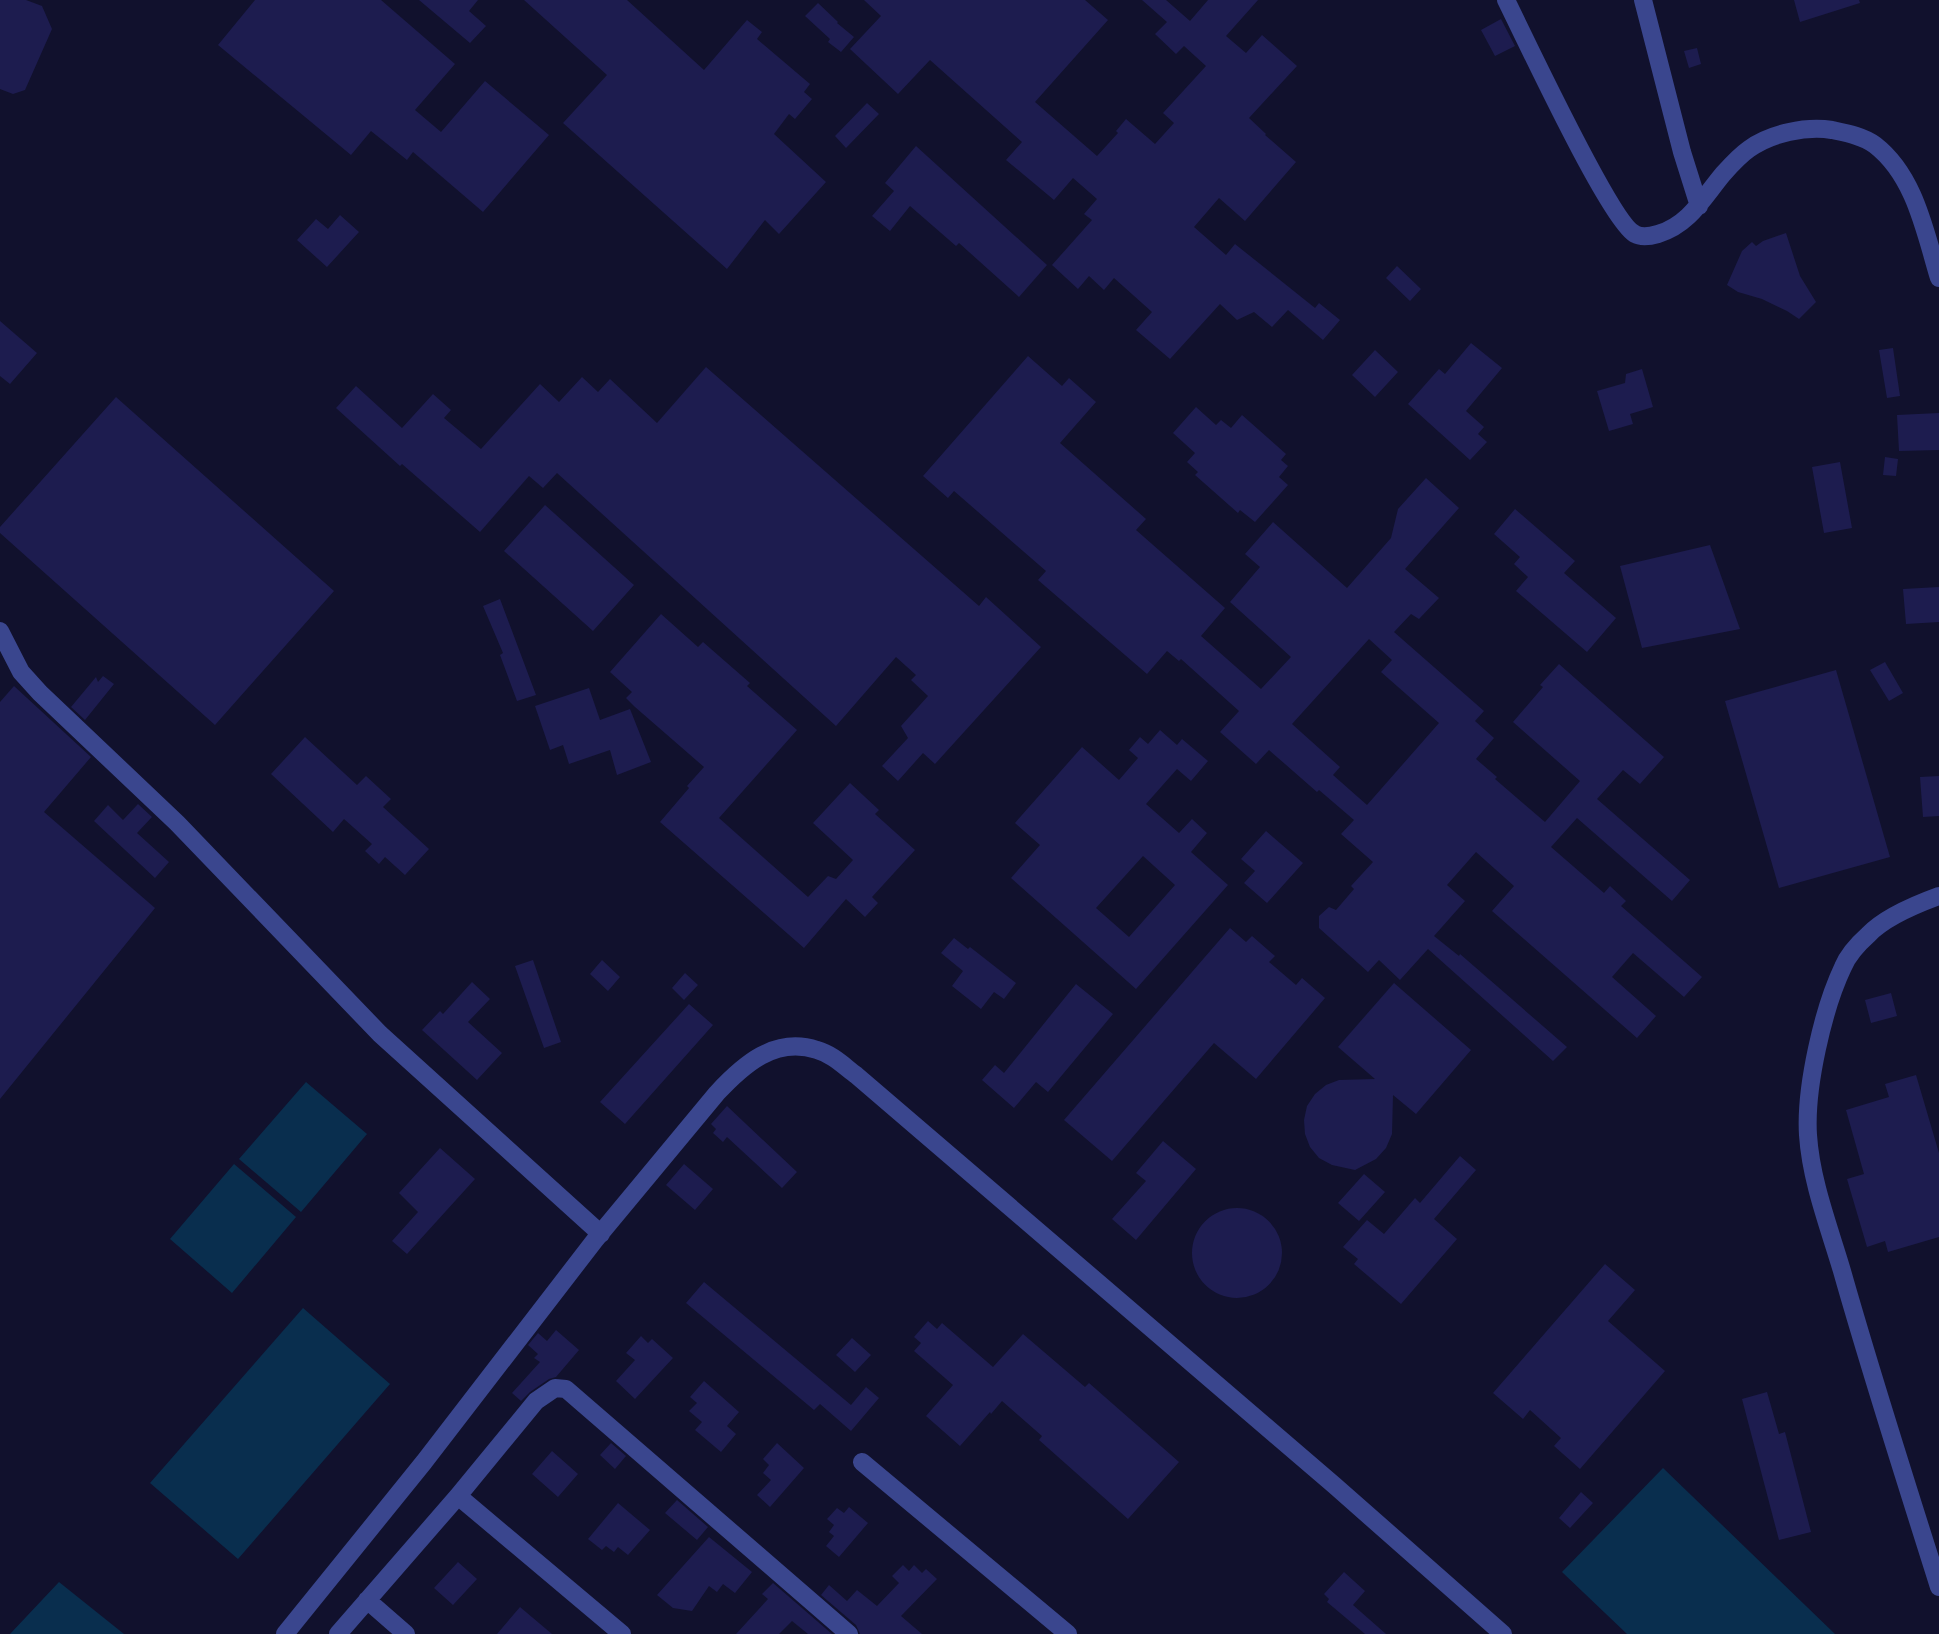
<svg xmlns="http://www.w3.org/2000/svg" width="1939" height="1634" viewBox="0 0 1939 1634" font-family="Lato,sans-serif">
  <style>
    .water { fill: #092e4e }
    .building { fill: #1d1c4f; fill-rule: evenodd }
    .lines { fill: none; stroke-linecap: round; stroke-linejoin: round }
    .minor { stroke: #3a468e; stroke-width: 18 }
  </style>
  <rect width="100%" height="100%" fill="#11112d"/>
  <path class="water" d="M306,1082l61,52 -66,78 -62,-53z
    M234,1164l62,53 -64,76 -62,-54z
    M303,1308l87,76 -152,175 -88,-76z
    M1663,1468l172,166h-208l-65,-62z
    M59,1582l65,52h-114z"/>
  <path class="building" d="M0,0h26l16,6 10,23 -27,61 -12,4 -13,-5z
    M255,0h126l74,64 -40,46 26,22 44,-51 64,54 -66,77 -70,-60 -6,8 -36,-29 -20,24 -133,-110z
    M419,0h59l-9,11 17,15 -16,17z
    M524,0h103l77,70 43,-50 15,12 -5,7 53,45 -6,8 8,7 -17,20 -6,-5 -15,20 52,48 -47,52 -14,-14 -38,49 -164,-146 44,-48z
    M864,0h221l23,20 -73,82 62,54 21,-23 -2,-2 10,-12 29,25 19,-21 -11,-10 43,-47 -22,-20 -8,8 -21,-20 12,-12 -25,-22h24l24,21 18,-21h50l-32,36 20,17 16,-18 35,31 -48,52 17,16 -1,1 31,27 -51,59 -26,-23 -25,29 32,28 9,-11 80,64 4,-5 21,17 -17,20 -35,-30 -16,17 -18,-15 -17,8 -17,-16 -50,55 -34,-29 16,-18 -38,-34 -10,12 -15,-14 -11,13 -26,-24 40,-45 -8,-6 13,-15 -24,-21 -19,22 -48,-40 16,-18 -92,-82 -32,34 -48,-45 31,-33z
    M1794,0h65l1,3 -60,19z
    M818,3l20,19 -1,1 17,14 -13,15 -13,-10 2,-3 -25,-23z
    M1501,19l14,27 -20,10 -14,-26z
    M1697,48l4,16 -12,4 -5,-17z
    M867,103l12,11 -33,34 -11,-12z
    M916,146l131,119 -28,32 -60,-54 -3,3 -46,-40 -20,25 -18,-15 22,-25 -9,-8z
    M340,215l19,17 -32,35 -30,-27 19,-21 12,10z
    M1786,233l14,43 16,26 -17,17 -12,-8 -25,-12 -24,-7 -11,-7 15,-34 10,-9 4,4 7,-5z
    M1397,266l24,23 -11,12 -24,-23z
    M0,321l37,32 -27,31 -10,-8z
    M1471,343l31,25 -36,43 18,16 -6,7 9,8 -17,18 -62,-56 31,-35 6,5z
    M1893,348l7,48 -13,2 -8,-48z
    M1375,350l23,22 -23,25 -23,-22z
    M1028,356l34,30 7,-8 27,24 -36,41 86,76 -10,11 89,78 -24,28 60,53 30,-32 -61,-55 30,-35 -15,-13 28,-32 74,66 44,-50 7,-29 28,-31 33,30 -54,61 34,29 -20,21 -8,-5 -17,18 90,79 -9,10 19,17 -18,21 21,18 -2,2 50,43 35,-41 -67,-59 30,-35 -3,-2 19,-21 105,93 -24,27 -17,-14 -26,29 93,81 -18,21 -95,-83 -26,29 53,46 6,-7 16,15 -5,5 81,71 -18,20 -51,-44 -21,24 44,39 -19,22 -145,-127 22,-25 -38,-34 -29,33 18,16 -31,35 25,20 1,-2 107,93 -14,14 -125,-112 -28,31 -21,-20 -11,12 -49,-44v-12l10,-9 7,3 18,-21 -3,-3 22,-24 -32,-28 13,-14 -35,-30 -2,2 -48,-42 -13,14 -36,-32 19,-21 -58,-52 -2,2 -12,-10 -20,23 -109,-94 8,-9 -92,-80 -6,7 -25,-22zM1369,639l23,21 -11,12 58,51 -72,82 -34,-30 7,-8 -48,-43z
    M706,367l273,239 7,-9 55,50 -106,117 -12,-11 -25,28 -16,-15 26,-28 -7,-12 27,-30 -17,-16 5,-5 -20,-18 -60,69 -279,-253 -14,15 -14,-12 -49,56 -78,-68 -2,2 -64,-58 20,-22 46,42 31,-34 18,16 -7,8 37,31 59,-65 19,18 23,-25 16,15 12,-13 47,44z
    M1642,369l11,38 -23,7 3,10 -24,7 -12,-40 28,-8 1,-9z
    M116,397l218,194 -119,134 -215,-192v-6z
    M1196,407l20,18 5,-5 10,8 11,-13 44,39 -5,6 7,6 -9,11 9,8 -33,37 -15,-12 -2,3 -43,-38 3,-3 -11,-10 8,-9 -22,-20z
    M1939,413v37l-40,1 -2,-36z
    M1885,457l13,2 -2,17 -13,-1z
    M1840,462l12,66 -28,5 -12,-66z
    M545,505l89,80 -41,46 -89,-80z
    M1515,509l60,52 -11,12 52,45 -29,34 -71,-61 12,-14 -14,-13 6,-7 -26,-23z
    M1710,545l30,84 -98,19 -22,-82z
    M1939,587v35l-33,2 -3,-35z
    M500,599l36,96 -19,6 -17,-46 3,-2 -20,-47z
    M661,614l37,33 5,-5 47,41 -3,3 50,44 -78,88 89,79 20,-21 8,3 17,-19 -40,-37 37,-40 29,27 -4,4 40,36 -43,47 6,6 -13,14 -19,-18 -42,49 -144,-126 29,-34 -2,-2 17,-19 -69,-60 -9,-9 6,-6 -22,-20z
    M1885,662l18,31 -14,8 -19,-31z
    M1836,670l54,187 -111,31 -54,-187z
    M103,676l11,8 -29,36 -14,-13 25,-30 2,5z
    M14,686l77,71 -47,55 111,96 -155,191v-397z
    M589,688l11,32 30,-11 21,53 -34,13 -7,-25 -41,14 -6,-19 -13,5 -15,-44z
    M1160,730l17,15 5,-6 26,22 -17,20 -14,-12 -31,35 33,29 13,-14 15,14 -16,19 37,33 -92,104 -125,-111 29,-33 -25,-22 67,-76 37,33 19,-22 -9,-8 11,-13 8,7zM1143,856l32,29 -46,52 -33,-29z
    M305,737l52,48 9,-9 25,23 -8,8 46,42 -24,26 -20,-18 -6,7 -14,-13 7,-7 -28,-25 -11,13 -62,-58z
    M1939,776v40l-16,1 -3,-40z
    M138,804l14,13 -15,16 32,29 -14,16 -61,-57 14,-16 15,15z
    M1266,831l37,32 -36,40 -23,-20 11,-12 -14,-12z
    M1230,928l16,14 6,-6 23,20 -6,6 27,23 6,-7 23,20 -69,81 -42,-36 -102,118 -48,-41z
    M954,938l14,11 2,-2 46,36 -12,16 -10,-7 -13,17 -29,-23 11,-15 -22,-18z
    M533,960l28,82 -17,6 -29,-82z
    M602,960l18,17 -12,14 -18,-17z
    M685,973l13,12 -14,15 -12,-12z
    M472,982l18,17 -22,23 34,31 -25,27 -55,-50 18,-19 3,3z
    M1394,983l77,67 -55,64 -23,-19 -1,39 -6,14 -10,11 -21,11 -23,-5 -13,-7 -9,-11 -5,-13 -1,-14 3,-14 8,-12 11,-9 13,-5 36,-1 -37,-32z
    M1076,984l37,30 -65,78 -12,-10 -22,26 -32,-28 13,-15 9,8z
    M1891,993l6,23 -26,7 -6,-23z
    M689,1004l24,21 -88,99 -25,-22z
    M1916,1075l23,78v84l-51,15 -3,-11 -18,6 -20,-68 17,-5 -18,-64 43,-13 -4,-13z
    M727,1106l70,66 -15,16 -55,-51 -4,5 -10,-9 3,-4 -5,-5z
    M1163,1141l33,28 -60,71 -24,-21 34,-38 -10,-8z
    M440,1148l35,31 -68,75 -15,-13 26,-29 -19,-19z
    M1460,1156l16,14 -42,49 23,20 -56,65 -47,-40 4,-5 -15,-12 24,-27 17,14 31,-36 5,5z
    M684,1164l29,25 -18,21 -29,-25z
    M1364,1174l21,18 -26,29 -21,-18z
    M1192 1253a45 45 0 1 1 90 0a45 45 0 1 1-90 0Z
    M1605,1264l30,26 -27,31 57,50 -85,98 -26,-23 7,-8 -31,-28 -7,9 -30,-26z
    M704,1282l147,123 15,-18 13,11 -28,33 -31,-27 -6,6 -128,-107z
    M928,1321l9,8 5,-6 51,44 30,-33 62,53 4,-4 90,79 -51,57 -89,-79 3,-4 -40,-35 -11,13 -1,-2 -30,34 -34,-30 27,-31 -39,-34 7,-8 -7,-6z
    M556,1330l23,20 -23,27 -7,2 -19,13 -9,9 -9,-8 28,-31 -6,-4 4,-4 -10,-9 10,-12 9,8z
    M641,1336l7,7 4,-4 21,19 -38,41 -19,-18 19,-21 -9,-7z
    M852,1338l19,17 -16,17 -19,-17z
    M704,1381l35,31 -12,14 9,8 -15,18 -26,-22 7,-8 -13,-11 8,-8 -7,-6z
    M1767,1392l12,42 6,-2 26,100 -32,8 -37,-141z
    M611,1443l15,13 -11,13 -15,-14z
    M777,1443l27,25 -34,39 -13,-12 14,-15 -8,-7 6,-8 -6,-6z
    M552,1451l26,23 -20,23 -26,-23z
    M1581,1492l12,11 -23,25 -11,-10z
    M677,1500l31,27 -11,13 -32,-27z
    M618,1503l32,27 -22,25 -10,-8 -4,5 -8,-6 -4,4 -14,-11z
    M849,1507l19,16 -29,34 -13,-11 8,-10 -5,-4 5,-7 -7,-6 10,-11 7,5z
    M709,1537l43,35 -17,21 -12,-9 -6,8 -8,-6 -17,25 -19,-3 -16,-13z
    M458,1562l19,17 -24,26 -19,-17z
    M903,1565l6,6 5,-6 8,8 4,-4 11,10 -36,37 21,18h-62l-4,-9 -35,-30 8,-10 18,16 10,-11 20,16 22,-23 -7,-7z
    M1344,1572l21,19 -12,14 33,29h-21l-38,-32 2,-3 -5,-5z
    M773,1583l59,51h-24l-16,-13 -13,13h-43l32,-35 -6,-5z
    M520,1607l32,27h-55z"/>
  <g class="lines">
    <path class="minor" d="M1506,0c18,36 105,223 129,234 7,4 16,2 23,0 31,-9 45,-36 65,-60 8,-9 16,-18 26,-25 22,-16 57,-23 83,-19 14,3 31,6 43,15 40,31 50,87 64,133
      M1643,0l39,152 17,54
      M0,631l21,41 19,21 137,130 203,211 221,200
      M1939,896c-22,8 -55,22 -71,39 -9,8 -20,20 -25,32 -20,42 -38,121 -35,168 3,46 21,92 34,136 30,106 64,211 97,316
      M862,1462l206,172
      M458,1496l164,138
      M367,1600l39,34
      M285,1634l139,-172 171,-222 122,-147c26,-28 58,-57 100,-43 15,4 27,16 39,25l478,410 169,149
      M338,1634l120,-138 78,-95 19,-13 11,1 283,245"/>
  </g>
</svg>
